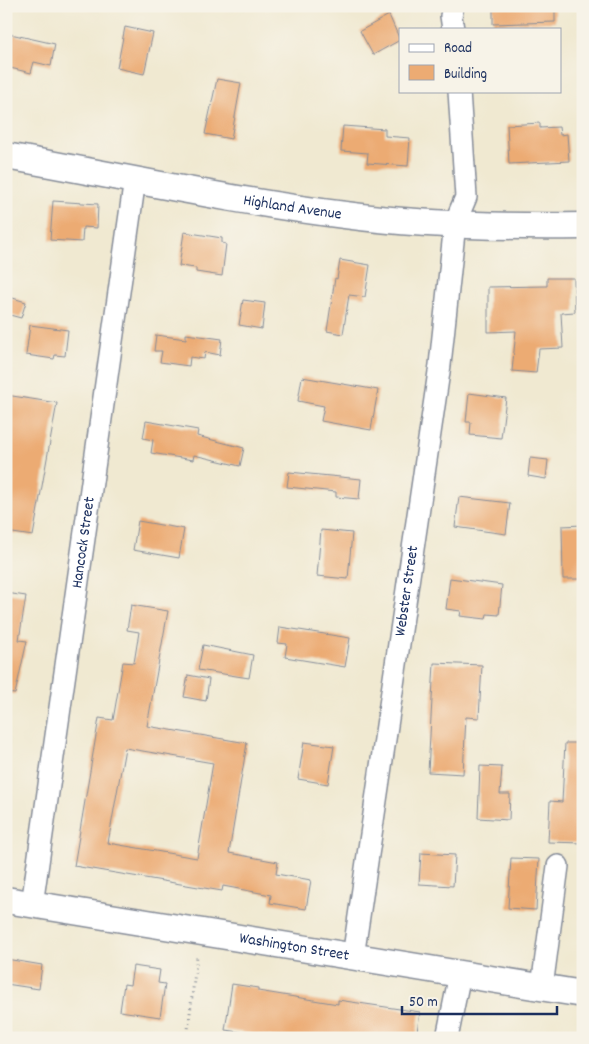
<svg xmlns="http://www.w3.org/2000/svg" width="589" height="1044" viewBox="0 0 589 1044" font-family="Dekko,sans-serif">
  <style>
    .building { fill: #ecab73; fill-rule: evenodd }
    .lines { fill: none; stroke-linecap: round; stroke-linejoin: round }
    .minor-casing { stroke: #868c98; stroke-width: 24 }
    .major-casing { stroke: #868c98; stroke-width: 29 }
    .path { stroke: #868c98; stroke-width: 3; stroke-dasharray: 1 4; stroke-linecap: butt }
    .minor { stroke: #fff; stroke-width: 21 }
    .major { stroke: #fff; stroke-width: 26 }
    .labels { text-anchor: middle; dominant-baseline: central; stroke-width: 4; stroke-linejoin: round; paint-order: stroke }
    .street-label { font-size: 16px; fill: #1b2f5e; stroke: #f7f3e8 }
  </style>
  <rect width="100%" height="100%" fill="#f7f3e8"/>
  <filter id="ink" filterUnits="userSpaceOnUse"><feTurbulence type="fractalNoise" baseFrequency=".02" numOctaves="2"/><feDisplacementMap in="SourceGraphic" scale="10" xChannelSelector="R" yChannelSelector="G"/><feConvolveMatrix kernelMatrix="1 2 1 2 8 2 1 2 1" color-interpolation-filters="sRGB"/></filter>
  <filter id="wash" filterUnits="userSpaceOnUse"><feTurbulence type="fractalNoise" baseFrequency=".0096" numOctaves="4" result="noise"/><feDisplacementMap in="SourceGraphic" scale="20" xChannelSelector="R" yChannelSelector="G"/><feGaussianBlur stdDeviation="1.12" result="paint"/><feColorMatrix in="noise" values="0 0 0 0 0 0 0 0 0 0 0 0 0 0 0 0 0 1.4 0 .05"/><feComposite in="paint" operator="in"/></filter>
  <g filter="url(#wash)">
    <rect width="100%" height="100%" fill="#f0e9d1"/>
    <g id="blocks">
      <path class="building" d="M493,6h62v16l-62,2z
        M389,15l11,25 -27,15 -13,-24z
        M125,27l28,6 -9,41 -27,-6z
        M6,33l49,11 -4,22 -17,-4 -3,11 -25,-6z
        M217,79l24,4 -10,56 -26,-5z
        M540,123v5l19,-1 1,8 7,-1 2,27 -60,3 -2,-39z
        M343,126l42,3v7l25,2 -2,28 -41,-3 1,-10 -27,-2z
        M53,201l45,3 -1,24 -14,-1 -1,15 -32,-2z
        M184,232l38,6v5l4,1 -4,32 -26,-4v-4l-17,-2z
        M340,260l30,5 -5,32 -16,-2 -6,39 -16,-3 8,-53 2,1z
        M547,278h27l1,34 -14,1 2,35 -24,1 -3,24 -24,-2 4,-40 -28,1v-45l59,-1z
        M6,296l20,6 -5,16 -15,-4z
        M243,300l22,3 -3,26 -23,-4z
        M30,325l38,5 -3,26 -10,-1 -1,4 -28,-4z
        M186,334l36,5 -2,16 -15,-3 -1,7 -14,-2 -1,9 -29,-4 2,-11h-8l2,-16 30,4z
        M302,377l76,13 -7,40 -50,-9 3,-15 -26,-5z
        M469,393l37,5 -5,40 -31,-3 1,-13h-5z
        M6,395l51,8 -24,133 -27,-4z
        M146,421l52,9 -1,6 47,12 -4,18 -46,-11 -1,5 -42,-7 2,-13 -10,-2z
        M530,458l18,2 -2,19 -18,-3z
        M289,472l72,7 -2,20 -23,-2v-5l-49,-5z
        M459,497l51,6 -4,31 -51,-7z
        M138,521l46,8 -5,29 -46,-8z
        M583,525v54h-20l-1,-53z
        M321,530l31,3 -4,46 -31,-3z
        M450,578l52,7 -3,30 -12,-1 -1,5 -26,-3 1,-5 -15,-2z
        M6,593l20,3 -7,44 8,1 -12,53 -9,-1z
        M131,605l37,6 -21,115 100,17 -18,110 49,9 -2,12 35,6 -5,29 -36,-6 1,-8 -48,-9 -1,5 -148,-25 25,-148 14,2 10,-58 11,1 5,-31 -12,-2zM125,748l88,15 -16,95 -89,-15z
        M280,627l70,11 -5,29 -60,-10 2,-13 -9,-1z
        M203,645l50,10 -4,23 -51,-8z
        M434,663l48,2 -3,53 -13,-1 -3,57 -35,-2z
        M188,675l21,4 -3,22 -22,-4z
        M304,742l30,4 -6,38 -30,-5z
        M565,743h18v100l-35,-1 2,-41 12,1z
        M480,766l22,1 -2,27h10l-1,26 -31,-2z
        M421,853l34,2 -2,31 -34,-2z
        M511,858l28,1 -3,51 -28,-2z
        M6,959l36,6 -3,24 -33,-5z
        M133,966l27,4 -2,13 7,1 -5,33 -40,-6 4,-27 6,1z
        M232,984l26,4v3l80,13v-4l82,12 -4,26h-136l-55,-8z"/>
    </g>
  </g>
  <g filter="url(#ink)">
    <use href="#blocks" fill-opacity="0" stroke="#868c98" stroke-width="1"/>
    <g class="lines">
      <g class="minor-casing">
        <g id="minor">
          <path d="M453,29l-2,-13 2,-10"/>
          <path id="s1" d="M32,905l103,-726"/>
          <path id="s2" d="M353,957l87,-592 15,-142 11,-26 -7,-106"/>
          <path d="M542,987l16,-121"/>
          <path d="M447,1038l13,-64"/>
        </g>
      </g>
      <g class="major-casing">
        <g id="major">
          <path id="s3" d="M6,156c113,20 225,45 339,59 74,10 162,12 238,11"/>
          <path id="s4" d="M6,900l577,94"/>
        </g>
      </g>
      <path class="path" d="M187,1038l10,-82"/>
      <use href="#minor" class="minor"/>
      <use href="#major" class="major"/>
    </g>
  </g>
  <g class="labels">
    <g class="street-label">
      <text stroke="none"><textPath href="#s3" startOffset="291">Highland Avenue</textPath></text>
      <text stroke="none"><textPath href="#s1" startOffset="366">Hancock Street</textPath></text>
      <text stroke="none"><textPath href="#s2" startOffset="370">Webster Street</textPath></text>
      <text stroke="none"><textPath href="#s4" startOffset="292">Washington Street</textPath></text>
    </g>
  </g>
  <rect width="589" height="1044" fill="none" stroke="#f7f3e8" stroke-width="25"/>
  <rect x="399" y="28" width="162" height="65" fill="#f7f3e8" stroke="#9fa5b1"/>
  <rect x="409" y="44" width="25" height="8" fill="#ffffff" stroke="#9fa5b1"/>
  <text x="444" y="52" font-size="15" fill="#1b2f5e">Road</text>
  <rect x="409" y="65" width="25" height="15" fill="#ecab73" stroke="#9fa5b1"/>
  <text x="444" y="78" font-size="15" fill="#1b2f5e">Building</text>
  <path d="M402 1006v8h155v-8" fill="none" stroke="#1b2f5e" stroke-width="2.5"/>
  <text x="409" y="1006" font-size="15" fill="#1b2f5e" stroke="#f7f3e8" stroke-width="4" paint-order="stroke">50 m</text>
</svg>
